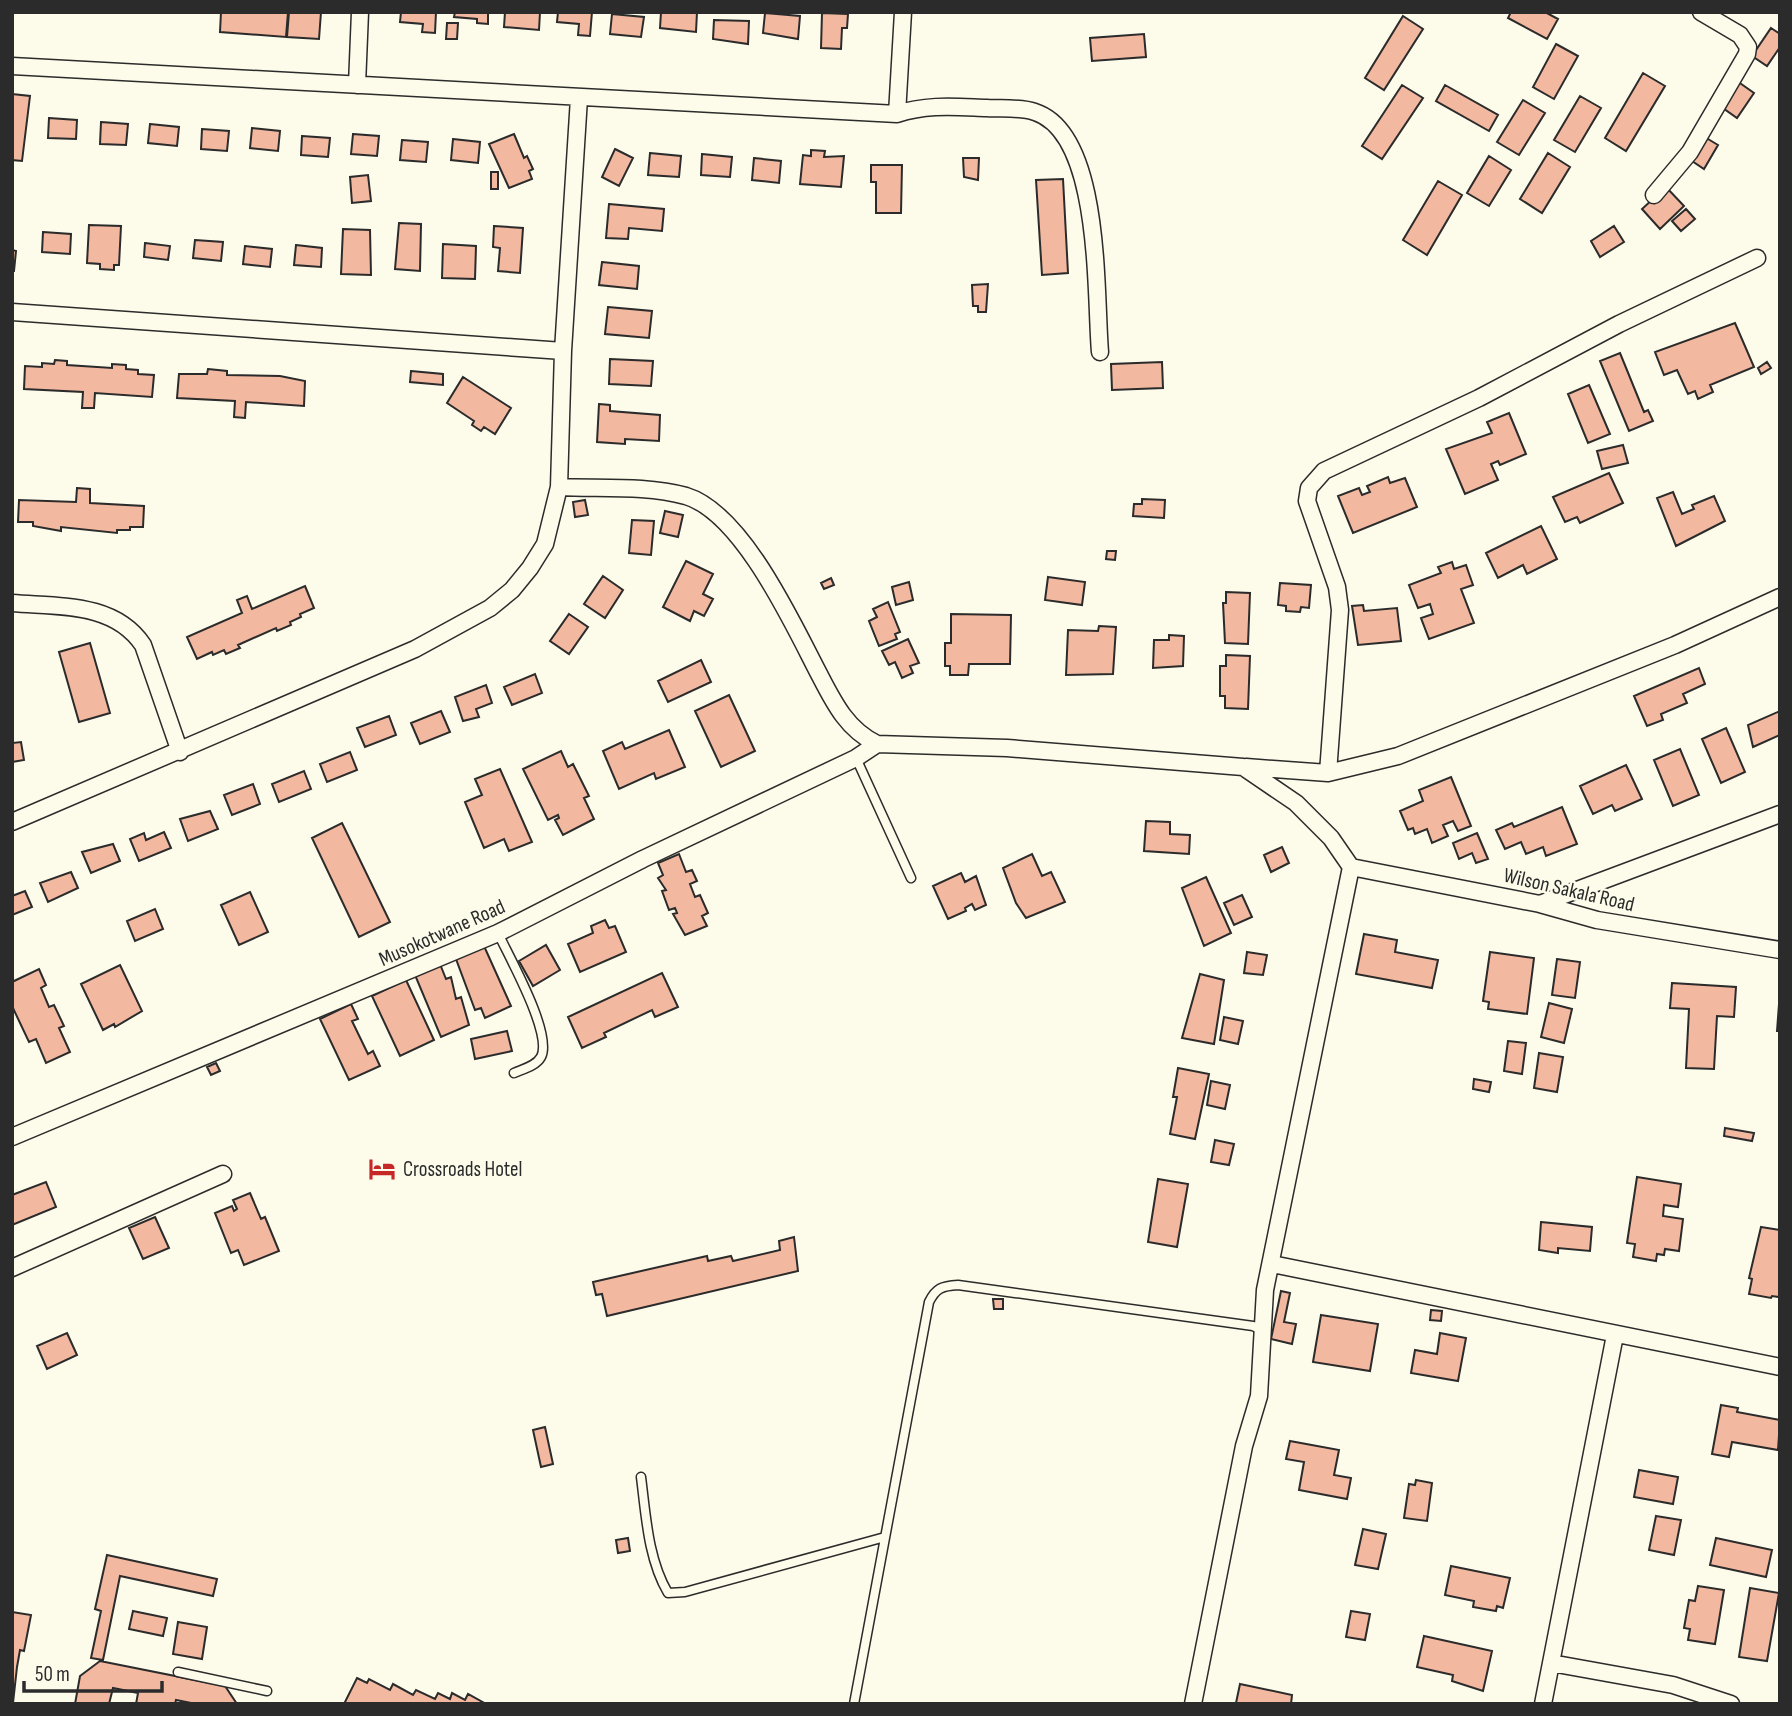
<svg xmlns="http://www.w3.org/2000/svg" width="1792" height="1716" viewBox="0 0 1792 1716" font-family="'Sofia Sans Condensed',sans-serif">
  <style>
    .building { fill: #f2b8a0; stroke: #2b2b2b; stroke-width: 2 }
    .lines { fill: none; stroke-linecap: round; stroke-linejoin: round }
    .service-casing { stroke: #2b2b2b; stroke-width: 11 }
    .minor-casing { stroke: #2b2b2b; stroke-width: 19 }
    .service { stroke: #fdfbea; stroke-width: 8 }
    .minor { stroke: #fdfbea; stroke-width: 16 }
    .labels { text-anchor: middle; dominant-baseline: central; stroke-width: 5; stroke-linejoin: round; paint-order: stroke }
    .street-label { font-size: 21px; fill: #2b2b2b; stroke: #fdfbea }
    .poi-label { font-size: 21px; fill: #2b2b2b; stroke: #fdfbea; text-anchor: start }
  </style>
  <rect width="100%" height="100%" fill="#fdfbea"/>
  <path class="building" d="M221,12h67l-2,25 -66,-5z
    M289,12h32l-2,27 -32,-2z
    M401,12h35l-1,21 -13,-1 1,-8 -23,-2z
    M455,12h33v12l-11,-1v-4l-23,-2z
    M505,12h35l-1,18 -35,-3z
    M558,12h34l-2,24 -12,-1 1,-11 -22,-2z
    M661,12h36l-1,20 -36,-4z
    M1511,12h34l13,7 -11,20 -39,-21z
    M765,13l35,3 -2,23 -35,-6z
    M822,13l26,1 -1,14h-5l-1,21 -20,-1z
    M612,14l32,3 -3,20 -31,-3z
    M1403,16l20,13 -39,61 -19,-12z
    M714,20l35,1 -1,23 -35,-5z
    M447,23h11l-1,16h-11z
    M1771,28l9,6v13l-13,19 -15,-10z
    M1144,34l2,23 -54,4 -2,-23z
    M1556,44l22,12 -24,43 -21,-12z
    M1643,73l22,13 -39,65 -21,-13z
    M1737,81l17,12 -17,25 -17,-12z
    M1402,85l21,13 -41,61 -20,-13z
    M1445,85l53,30 -9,16 -53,-30z
    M12,94l18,2 -8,65 -10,-1z
    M1580,96l21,12 -26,44 -21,-12z
    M1523,100l22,13 -26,42 -22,-13z
    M49,118l28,2 -1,19 -28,-1z
    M101,122l27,2 -2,21 -26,-1z
    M150,124l29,3 -2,19 -29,-3z
    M252,128l28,3 -2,20 -28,-3z
    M202,129l27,2 -2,20 -26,-2z
    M353,134l26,2 -2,20 -26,-2z
    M514,134l10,24 3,-2 6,13 -4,2 3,8 -23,9 -20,-44z
    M302,136l28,2 -2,19 -27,-2z
    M1703,136l15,9 -14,24 -15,-10z
    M453,139l27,3 -2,21 -27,-3z
    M402,140l26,2 -2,20 -26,-2z
    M615,149l18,9 -14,28 -17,-9z
    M811,150l14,1 -1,6 20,-1 -3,31 -41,-3 3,-29 8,1z
    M650,153l31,3 -2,21 -31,-2z
    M1548,153l22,14 -28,46 -22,-14z
    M702,154l30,3 -2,20 -29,-2z
    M1489,156l22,14 -22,36 -22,-13z
    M754,158l27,3 -2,22 -27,-3z
    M963,158h16l-1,22 -14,-3z
    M871,165h31l-1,48h-25v-31h-5z
    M491,172h7v17h-7z
    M368,175l3,26 -19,2 -2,-26z
    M1063,179l5,94 -26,2 -6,-95z
    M1438,181l24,14 -35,60 -24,-15z
    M1666,187l18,19 -24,23 -18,-20z
    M609,204l55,5 -2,22 -33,-3 -1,11 -22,-1z
    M1686,209l9,10 -14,12 -9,-10z
    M399,223l22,1 -1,47 -25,-2z
    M89,225l32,1 -2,39h-5v5l-14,-1v-5l-13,-1z
    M494,226l29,2 -3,45 -22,-2 2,-23 -7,-1z
    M1614,226l10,16 -24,15 -9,-16z
    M343,229l27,1 1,45 -30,-1z
    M43,232l28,2 -1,20 -28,-2z
    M195,240l28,2 -2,19 -28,-3z
    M145,243l25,3 -2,14 -24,-3z
    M443,244l33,2 -1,33 -33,-1z
    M296,245l26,3 -1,19 -27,-2z
    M245,246l27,3 -2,18 -27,-3z
    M12,250l4,1 -2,20h-2z
    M602,262l37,4 -2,23 -38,-4z
    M988,284l-2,28h-8v-6h-5l-1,-21z
    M608,307l44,4 -3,27 -44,-4z
    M1735,323l19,44 -44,18 3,7 -15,7 -3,-8 -7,3 -11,-24 -13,5 -9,-23z
    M1620,353l24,59 4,-2 5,11 -24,10 -29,-70z
    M610,359l43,2 -2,25 -42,-2z
    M55,360l12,1v4l45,3v-4l14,1v4l12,1v4l16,1 -2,22 -57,-4 -1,15h-12l1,-16 -59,-3 1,-23 17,1v-4l12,1z
    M1162,362l1,26 -51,2 -1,-26z
    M1767,362l4,6 -10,6 -3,-6z
    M208,369l19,2v4l53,1 25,5 -1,25 -58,-4 -1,16 -11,-1 1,-16 -58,-3 2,-24h28z
    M411,371l32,3v11l-33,-3z
    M463,377l48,31 -16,26 -11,-7 -3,4 -9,-6 2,-4 -27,-18z
    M1589,385l21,49 -22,9 -20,-49z
    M599,404l11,1v6l50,4 -1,26 -34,-2v5l-28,-2z
    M1509,413l17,41 -26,11 -2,-4 -7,3 7,16 -33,14 -19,-45 46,-16 -5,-11z
    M1623,445l5,18 -26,6 -5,-18z
    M1609,473l14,30 -43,20 -3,-6 -12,5 -12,-25z
    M1388,477l2,6 15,-5 12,29 -64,26 -15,-37 21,-8 3,7 8,-3 -3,-6z
    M77,488l13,1v14l54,3 -1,21h-13v3h-13v3l-56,-6v4l-28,-5v-4h-15l1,-22 57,2z
    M1673,492l9,22 12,-5 -2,-4 22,-9 11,25 -49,25 -19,-48z
    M1142,499l23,1 -1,18 -31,-2 1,-12h8z
    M585,500l3,15 -13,2 -2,-15z
    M665,511l18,4 -5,22 -18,-4z
    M632,520l22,1 -3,34 -22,-2z
    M1541,526l16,33 -30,15 -4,-9 -25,13 -12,-25z
    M1107,551h9l-1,9 -9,-1z
    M686,561l27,13 -10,20 10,5 -9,17 -10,-5 -4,10 -27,-14z
    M1452,562l2,7 12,-4 7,20 -12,4 13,34 -45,16 -8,-21 12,-4 -3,-10 -12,4 -9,-23 32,-12 -3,-6z
    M603,576l20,14 -18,28 -21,-14z
    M1048,577l37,5 -3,23 -37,-5z
    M831,578l3,7 -10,4 -3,-6z
    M909,582l4,18 -17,5 -4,-18z
    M1280,583l31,2 -2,23 -8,-1 -1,5 -14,-1v-5l-8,-1z
    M305,586l9,22 -14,6 1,3 -11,5 1,3 -14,6 -1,-3 -38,17 2,3 -14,6 -2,-4 -11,5 -1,-3 -15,7 -10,-22 55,-24 -5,-13 10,-4 5,13z
    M1226,592l24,1 -2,51 -23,-1 -2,-40h3z
    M888,602l12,30 -5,2 2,5 -18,7 -10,-25 8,-4 -4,-8z
    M1363,605l1,6 33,-3 4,33 -43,4 -6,-39z
    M569,614l19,13 -19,27 -19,-13z
    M951,614l60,1 -1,49h-41l-1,11h-18v-9h-5v-23h6z
    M1099,626l17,1 -3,47 -47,1 2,-45 30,1z
    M1169,635l15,1 -1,30 -30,2 1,-28h15z
    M908,639l11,24 -9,3 3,7 -11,5 -7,-16 -6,3 -7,-14z
    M90,643l20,70 -31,9 -20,-70z
    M1226,655l24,1 -2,53 -23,-1v-12h-5v-30h6z
    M701,660l10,22 -43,20 -10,-21z
    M1699,668l6,16 -22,10 4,9 -26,11 2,6 -16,6 -13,-30z
    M535,674l7,19 -30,12 -8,-18z
    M486,685l6,18 -16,6 3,8 -16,4 -8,-24z
    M729,695l26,56 -34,16 -26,-56z
    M441,711l9,21 -30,12 -9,-21z
    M1780,711v24l-27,12 -5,-22z
    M389,716l7,19 -31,12 -8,-19z
    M1726,728l19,44 -24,11 -19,-44z
    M669,730l16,37 -29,12 -2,-6 -35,16 -16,-38 19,-9 3,7z
    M12,737l1,6 8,-1 3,18 -12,2z
    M1680,749l19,46 -26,11 -19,-46z
    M561,751l7,16 5,-3 16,32 -5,2 10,21 -31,16 -8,-15 4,-2 -1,-3 -10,5 -25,-51z
    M350,752l7,18 -30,12 -7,-18z
    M1626,765l16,34 -27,12 -3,-6 -19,9 -13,-28z
    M500,769l32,73 -23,9 -5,-12 -20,9 -19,-46 17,-7 -7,-16z
    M304,771l7,18 -32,13 -7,-18z
    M1451,777l20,49 -13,5 -5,-10 -10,4 5,11 -16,7 -5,-14 -12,5 -2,-6 -5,2 -8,-19 23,-10 -4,-11z
    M253,784l7,20 -28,11 -8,-20z
    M1562,807l15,37 -31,12 -3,-9 -17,7 -5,-12 -16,7 -9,-19 16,-7 2,4z
    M210,811l8,18 -30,12 -8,-22z
    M1146,821l24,1v12l20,1 -1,19 -45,-3z
    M342,823l48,99 -31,15 -47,-99z
    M164,832l7,16 -32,13 -9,-22 14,-6 2,7z
    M1477,833l11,26 -12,4 -4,-10 -13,6 -6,-16z
    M113,844l7,17 -29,12 -9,-21z
    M1282,847l7,16 -18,9 -7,-17z
    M679,854l7,18 6,-2 5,11 -7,3 5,13 5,-2 8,18 -6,3 5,10 -22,9 -12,-21 4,-1 -2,-5 -6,2 -7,-19 4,-1 -8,-12 5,-3 -5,-12z
    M1032,854l10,22 9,-4 14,30 -39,16 -10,-15 -13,-35z
    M71,872l7,16 -30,14 -8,-19z
    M961,873l4,9 11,-6 10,29 -11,5 -3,-6 -7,4 1,3 -18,8 -15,-33z
    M1206,877l25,56 -27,13 -22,-58z
    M25,891l7,16 -20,8v-19z
    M250,892l18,40 -29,13 -18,-40z
    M1242,895l10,22 -18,8 -10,-22z
    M155,909l8,20 -28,12 -8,-20z
    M605,920l4,8 6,-2 11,26 -46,20 -12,-28 25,-11 -2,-7z
    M1364,934l33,6 -2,12 43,8 -6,28 -76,-14z
    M546,945l14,25 -27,16 -14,-25z
    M484,946l27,60 -26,12 -4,-10 -6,2 -19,-51z
    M1247,952l20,3 -4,20 -19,-2z
    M1490,952l44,6 -7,56 -39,-5 1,-7 -6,-1z
    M1557,959l23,3 -5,36 -23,-3z
    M440,964l6,15 5,-2 5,22 5,-2 8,28 -28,12 -26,-62z
    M120,965l22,46 -27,16 -1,-3 -11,6 -22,-46z
    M39,969l7,16 -5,3 8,19 5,-2 10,21 -5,2 11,24 -24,11 -10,-24 -7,3 -17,-36v-24z
    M662,973l16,34 -23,10 -3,-7 -48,23 2,4 -24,11 -14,-31z
    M1200,974l24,6 -10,64 -32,-6z
    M406,980l28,60 -34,16 -28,-60z
    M1672,983l64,4 -2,30 -17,-1 -3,53 -28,-1 3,-59 -19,-1z
    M1549,1003l23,6 -8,34 -23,-6z
    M351,1004l7,15 -6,2 16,33 5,-3 7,15 -31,14 -29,-61z
    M1779,1004h1v27h-3z
    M1224,1017l19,4 -5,23 -18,-4z
    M507,1031l5,20 -37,8 -4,-20z
    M1508,1041l18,2 -4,31 -18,-3z
    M1539,1053l24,4 -6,35 -23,-4z
    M216,1063l4,8 -9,4 -4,-8z
    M1178,1068l31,6 -14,65 -25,-5 7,-37h-4z
    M1474,1079l17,3 -2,10 -16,-3z
    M1211,1081l19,4 -5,24 -18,-4z
    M1725,1128l29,5 -2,8 -28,-5z
    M1215,1140l19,4 -5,21 -18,-3z
    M1637,1177l44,7 -3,23 -14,-2 -1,11 20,3 -4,32 -14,-2 -1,6 -7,-1 -1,7 -23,-4 2,-13 -8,-1z
    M1158,1179l30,5 -11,63 -29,-5z
    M46,1182l10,25 -44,18v-30z
    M250,1193l11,26 4,-2 14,34 -35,14 -6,-15 -7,3 -16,-40 17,-7 2,5 3,-2 -4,-9z
    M155,1217l14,31 -26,11 -14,-31z
    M1541,1222l51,5 -2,24 -32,-3v5l-19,-3z
    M1761,1227l19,3v60l-1,7 -7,-1 -1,2 -22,-4 3,-15 -3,-1z
    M794,1237l4,34 -191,45 -5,-22 -6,1 -3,-13 114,-26 1,5 23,-5 2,5 47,-11 -1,-9z
    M1281,1291l9,2 -6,29 12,2 -4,20 -21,-5z
    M993,1299h10v10h-9z
    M1431,1310l11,1 -1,10 -11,-1z
    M1321,1315l57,9 -8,47 -57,-9z
    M67,1333l10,22 -30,14 -10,-23z
    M1440,1333l26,5 -8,43 -47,-8 4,-23 22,4z
    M1721,1405l17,3 -1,4 43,8 -2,30 -46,-8 -3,15 -17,-3z
    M545,1427l8,37 -12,3 -8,-37z
    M1290,1441l49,9 -5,25 17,3 -4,21 -48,-9 5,-28 -18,-3z
    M1639,1470l39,7 -5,27 -39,-7z
    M1416,1480l16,3 -5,38 -23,-3 5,-34 6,1z
    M1656,1516l25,4 -7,35 -25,-5z
    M1363,1529l23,5 -8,35 -23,-4z
    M628,1538l2,13 -12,2 -2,-13z
    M1716,1538l56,12 -6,27 -56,-12z
    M107,1555l110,24 -4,17 -93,-20 -17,84 -12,-2 10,-47 -6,-2z
    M1451,1566l59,12 -7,30 -6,-2 -1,5 -23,-4 1,-6 -29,-6z
    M1698,1586l26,4 -9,54 -27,-4 2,-11 -6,-1 5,-28 6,1z
    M1750,1588l29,5 -12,68 -28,-4z
    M133,1611l34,7 -4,18 -34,-7z
    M1351,1611l19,3 -5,26 -19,-3z
    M12,1612l19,3 -7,36 -4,-1 -3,17 -4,36 6,1h-7z
    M178,1622l29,5 -5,32 -29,-5z
    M1424,1636l68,15 -9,40 -31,-10 1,-6 -36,-8z
    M100,1661l125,25 12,18h-41l-20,-4 -1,4h-39l2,-11 -25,-5 -4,16h-34l5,-28z
    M357,1678l10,5 2,-4 21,11 3,-6 20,11 3,-5 19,9 3,-6 12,6 2,-6 13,7 3,-6 18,10h-142z
    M1240,1684l52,11 -1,9 -55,-1z"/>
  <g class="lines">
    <g class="service-casing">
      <path id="service" d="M856,758l55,120
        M498,933c11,24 55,101 43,124 -5,9 -18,12 -27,16
        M641,1477c5,39 7,82 27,116l17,-1 200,-55
        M178,1672l89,19
        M854,1704l75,-402c7,-14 13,-16 29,-17l295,41 11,5"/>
    </g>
    <g class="minor-casing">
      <path id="minor" d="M12,66l885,48c30,-10 59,-7 90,-6 14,1 34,-1 48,4 67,22 60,182 65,240
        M357,85l3,-73
        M897,114l6,-102
        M1654,195l36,-43 57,-98 1,-7 -8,-12 -39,-23
        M12,312l551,39
        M559,487c41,2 87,-2 127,9 56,17 106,126 132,176 15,29 28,57 59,72l130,4 236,19 53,36 35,35 20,29 -86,423 -6,106 -15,50 -51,258
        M12,603c47,4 102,-1 131,42l37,107
        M1246,767l82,6 70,-17 277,-111 105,-48
        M1328,773l12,-163 -3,-23 -30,-86 2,-13 15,-17 155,-73 140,-74 138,-66
        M12,822l403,-173 75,-41 22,-18 18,-22 15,-24 14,-57 4,-136 16,-253
        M1351,867l189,37 57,16 183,30
        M1540,904l240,-90
        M12,1137l486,-204 145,-74 213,-101 21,-14
        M1272,1264l508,103
        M12,1268l211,-94
        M1551,1663l122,22 58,19
        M1543,1704l72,-369"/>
    </g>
    <use href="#service" class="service"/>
    <use href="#minor" class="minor"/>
  </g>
  <defs>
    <g id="hotel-bare" transform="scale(2.1)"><path d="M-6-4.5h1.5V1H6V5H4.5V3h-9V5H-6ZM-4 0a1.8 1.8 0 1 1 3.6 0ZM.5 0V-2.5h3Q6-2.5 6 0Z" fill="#c62828" stroke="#fdfbea" stroke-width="2.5" paint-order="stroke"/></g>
  </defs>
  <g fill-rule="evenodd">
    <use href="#hotel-bare" x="382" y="1169"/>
  </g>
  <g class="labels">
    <g class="street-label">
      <text transform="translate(1569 890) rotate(13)">Wilson Sakala Road</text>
      <text transform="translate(442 933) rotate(-24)">Musokotwane Road</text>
    </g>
    <g class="poi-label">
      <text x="403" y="1169">Crossroads Hotel</text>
    </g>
  </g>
  <rect width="1792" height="1716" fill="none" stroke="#2b2b2b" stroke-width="28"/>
  <path d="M24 1681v10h138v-10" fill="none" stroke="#2b2b2b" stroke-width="3.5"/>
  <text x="35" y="1681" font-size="21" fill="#2b2b2b" stroke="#fdfbea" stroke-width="5" paint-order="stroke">50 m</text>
</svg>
